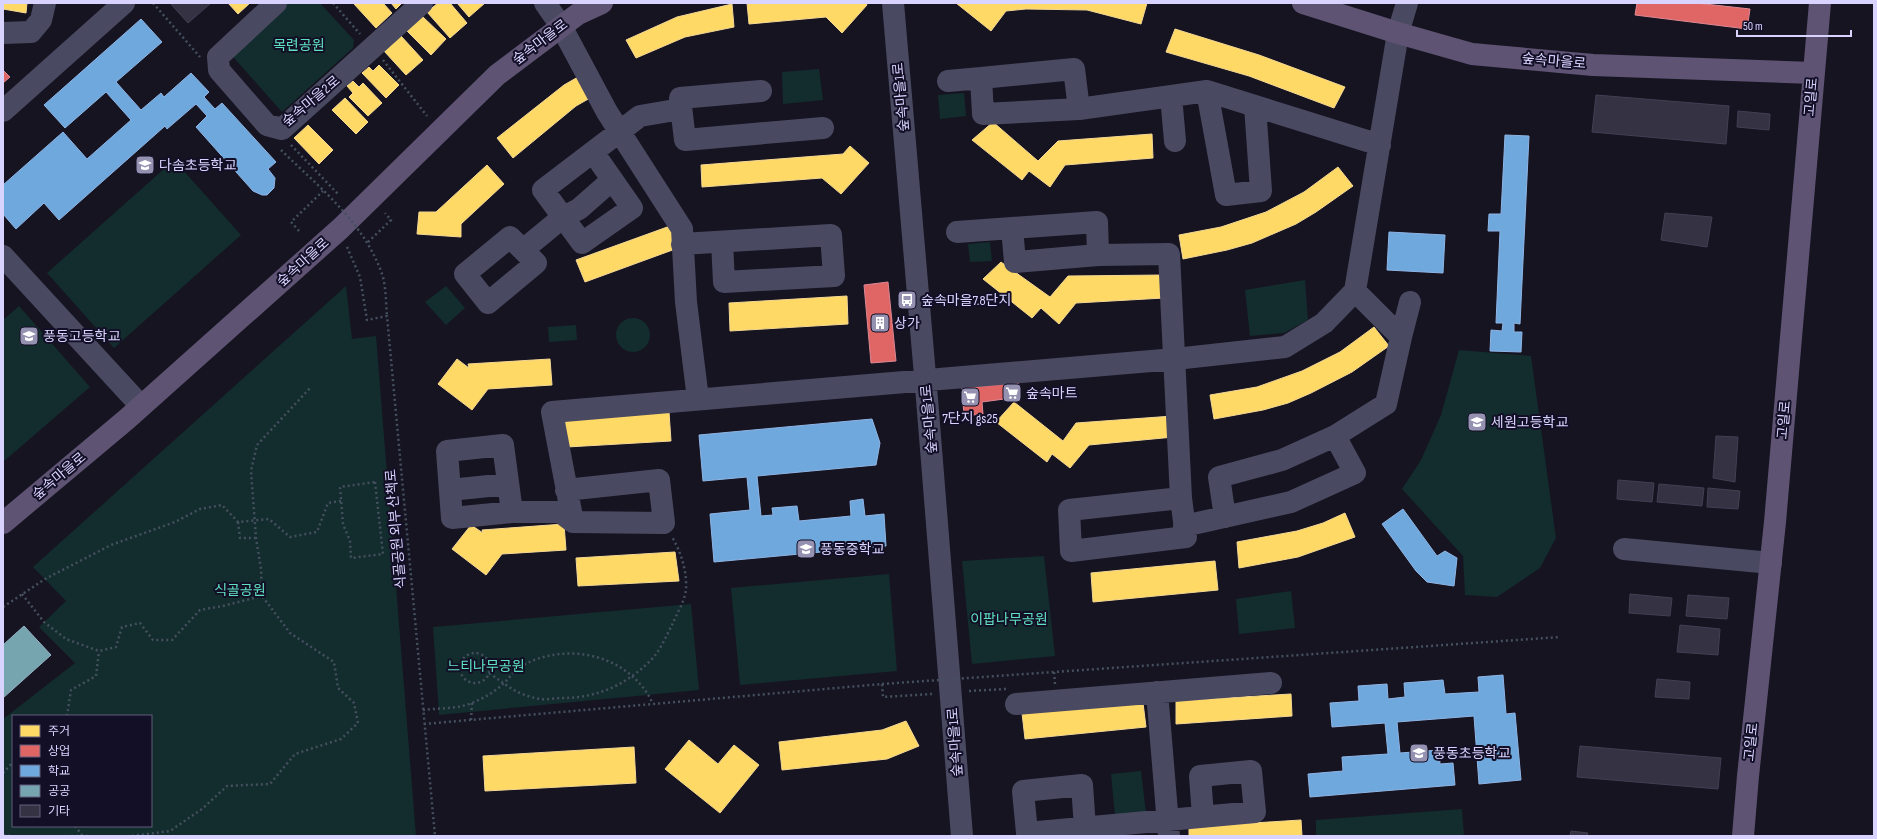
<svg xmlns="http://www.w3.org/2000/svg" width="1877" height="839" viewBox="0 0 1877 839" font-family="'Sofia Sans Condensed','Noto Sans KR',sans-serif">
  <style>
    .green { fill: #132c2d; fill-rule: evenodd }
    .homes { fill: #ffd966; stroke: #f4d894 }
    .shops { fill: #e06666; stroke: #de8794 }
    .schools { fill: #6fa8dc; stroke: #8fb5e6 }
    .public { fill: #76a5af; stroke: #94b3c7 }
    .building { fill: #343243; stroke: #433f54 }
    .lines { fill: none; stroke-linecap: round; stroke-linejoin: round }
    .path { stroke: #44505f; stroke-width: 2.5; stroke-dasharray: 2 3; stroke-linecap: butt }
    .minor { stroke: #4a4962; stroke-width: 22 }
    .major { stroke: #5e5373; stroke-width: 22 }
    .path-bridge { stroke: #44505f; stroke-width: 2.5; stroke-dasharray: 2 3; stroke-linecap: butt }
    .labels { text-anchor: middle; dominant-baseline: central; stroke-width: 4; stroke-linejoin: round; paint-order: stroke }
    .street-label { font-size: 14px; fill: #d9d4ff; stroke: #130f26 }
    .park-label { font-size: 14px; fill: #5fe0c0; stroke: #130f26 }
    .poi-label { font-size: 14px; fill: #d9d4ff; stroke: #130f26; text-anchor: start }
  </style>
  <rect width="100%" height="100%" fill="#161421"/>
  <path class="green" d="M287,3h33l34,37 -1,8 -71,64 -48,-54 1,-9z
    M819,69l4,31 -40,4 -1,-32z
    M964,93l2,23 -26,3 -2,-24z
    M174,160l67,75 -127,113 -67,-75z
    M990,242l2,19 -22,1 -2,-18z
    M1305,280l3,40 -24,13 -34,3 -5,-46z
    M346,286l6,53 24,-3 40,500h-413v-117l72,-56 -36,-36 27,-26 -33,-34zM13,716h138v110h-138z
    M446,286l19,22 -19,17 -21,-23z
    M19,306l71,81 -87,75v-142z
    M616 335a17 17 0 1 1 34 0a17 17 0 1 1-34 0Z
    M576,325l1,15 -28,2 -1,-15z
    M1459,350l72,6 25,182 -16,30 -43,29 -32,-2 -2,-39 -61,-67 19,-29 20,-45z
    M1044,556l11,100 -83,8 -10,-103z
    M889,574l8,97 -157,14 -9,-97z
    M1291,591l4,37 -56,6 -3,-35z
    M691,604l8,86 -260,25 -6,-88z
    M1141,771l5,42 -31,3 -4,-42z
    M1462,809l2,27h-148v-16z"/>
  <path class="homes" d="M3,3h24l-1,10 -23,-4z
    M228,3h22l-12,11z
    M383,3l9,10 -16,15 -22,-24z
    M391,3h11l-6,6z
    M438,3h12l17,20 -17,15 -23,-26z
    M457,3h28l-16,14z
    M747,3h119l1,2 -25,28 -16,-16 -77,7z
    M956,3h191l-6,21 -54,-14 -61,-1 -20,2 -15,20z
    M732,4l2,23 -49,10 -49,21 -10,-18 51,-23z
    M422,16l24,23 -15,16 -24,-24z
    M1175,29l84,26 86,32 -11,21 -85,-32 -83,-24z
    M401,36l22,24 -17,15 -22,-24z
    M379,65l20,20 -13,13 -24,-25 7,-6 4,4z
    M578,77l12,21 -14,8 -63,52 -16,-20 67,-53z
    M353,81l6,6 4,-4 19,20 -14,13 -19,-19 4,-4 -6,-7z
    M345,98l23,24 -12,12 -24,-24z
    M993,122l45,39 20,-20 94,-7 1,24 -88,7 -15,22 -21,-16 -7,9 -50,-40z
    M308,125l25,25 -14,14 -25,-26z
    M850,146l19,17 -28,31 -19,-16 -120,9 -1,-22 142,-11z
    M487,165l17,19 -43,40v13l-44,-3 2,-22h17z
    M1338,167l15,19 -37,26 -20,12 -44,19 -25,7 -44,9 -4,-24 42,-8 45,-15 38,-20z
    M670,226l8,22 -93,34 -9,-22z
    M1001,262l49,35 18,-21 95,-1 1,23 -88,5 -17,21 -18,-16 -9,10 -49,-39z
    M847,296l1,28 -118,7 -1,-28z
    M1374,327l15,19 -37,26 -41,21 -23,10 -25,7 -49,9 -4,-24 47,-8 45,-16 38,-19z
    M457,359l12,9 -1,-4 82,-5 2,26 -64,4 -16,21 -34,-26z
    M1014,402l49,39 13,-18 97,-7 1,21 -85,8 -19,23 -18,-14 -5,8 -51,-40z
    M669,412l2,29 -104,6 -2,-28z
    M1345,513l10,24 -57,20 -59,11 -2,-26 60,-11 26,-8z
    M564,524l2,26 -64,4 -16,21 -34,-26 19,-24 12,8 -1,-3z
    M675,552l4,29 -101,5 -2,-28z
    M1215,561l3,29 -125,12 -2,-29z
    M1291,694l1,22 -116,8v-23z
    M1143,703l3,24 -121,12 -3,-26z
    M906,721l13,25 -32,13 -105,11 -3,-28 103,-12z
    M689,740l29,24 16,-19 25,20 -39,48 -55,-44z
    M634,747l2,36 -151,8 -2,-35z
    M1301,820l1,16h-113v-9z"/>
  <path class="shops" d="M1637,3h59l54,6 -3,20 -112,-14z
    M3,70l7,7 -7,6z
    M888,282l8,79 -25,2 -7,-78z
    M1018,383l1,14 -37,5 1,12 -19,2 -2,-28z"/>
  <path class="schools" d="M141,19l21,23 -46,40 25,28 20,-17 3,4 27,-24 18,19 -5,5 11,12 7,-6 54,59 -8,7 7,9 -1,10 -7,7h-5l-9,-4 -57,-64 11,-11 -11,-12 -29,25 -2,-3 -106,94 -15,-17 -28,26 -13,-15v-29l60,-53 24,27 44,-39 -25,-28 -41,36 -21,-23z
    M1505,135l24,1 -9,188 -6,-1v9h8l-1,20 -31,-1 1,-21 11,1 1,-8h-7l4,-92h-12l1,-17h12z
    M1389,232l56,3 -2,38 -56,-3z
    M872,419l8,24 -4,22 -119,11 4,40 12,-1 -1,-7 25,-2 2,15 52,-5 -1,-15 13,-2 2,17 19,-2 2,32 -172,16 -4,-48 40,-4 -3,-33 -44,4 -4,-46z
    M1403,509l34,47 8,-5 12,7 -3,28 -27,-4 -11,-11 -34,-47z
    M1503,675l3,39 9,-1 6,67 -42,4 -5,-68 -77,6 3,31 39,-3 1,14 13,-1 2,22 -145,12 -2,-23 35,-3 -1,-14 46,-3 -3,-31 -53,4 -2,-24 29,-2 -1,-15 29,-2 1,15 17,-2 -1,-14 39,-3 2,14 34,-2 -1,-15z"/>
  <path class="public" d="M24,626l27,29 -48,43v-53z"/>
  <path class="building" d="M170,3h41l-23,20z
    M1596,95l133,11 -3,38 -134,-12z
    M1738,111l32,3 -1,16 -32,-3z
    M1665,213l47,4 -5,30 -46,-7z
    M1716,436l22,1 -3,45 -22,-4z
    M1618,480l36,3 -2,19 -35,-3z
    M1659,484l45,4 -2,18 -45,-4z
    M1708,488l32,3 -2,18 -31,-2z
    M1630,594l42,4 -2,18 -41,-3z
    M1688,595l41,3 -2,21 -41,-3z
    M1680,625l40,4 -2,26 -41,-3z
    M1657,679l33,3 -1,17 -34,-2z
    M1580,746l141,12 -3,31 -141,-12z
    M1571,831l17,2 -1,3h-17z"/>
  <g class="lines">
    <path class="path" d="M153,3l47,54
      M333,3l27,31
      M383,60l44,56
      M291,145l47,49
      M299,231l-8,-9 32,-31
      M368,242l23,-22 -6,-7
      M347,247l13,30 7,43 20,-4 48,520
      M375,482l8,72 -32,4 -1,-17 -7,-17 -3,-37z
      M238,522l2,16h16
      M22,594l22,28 22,17 33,12 17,-4 6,-20 18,-4 13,17h19l28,-30 23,-4 39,-10
      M3,607l42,-28 66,-34 64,-23 25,-13 22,-4 16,17 31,-3 21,18 27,-5 11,-29 13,-2
      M460 668a15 15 0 1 1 30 0a15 15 0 1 1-30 0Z
      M489,673c19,13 28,22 51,26 7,1 15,-1 22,-1 34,0 62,-12 87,-36 11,-10 17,-26 24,-39 4,-10 12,-22 13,-34 1,-18 -5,-37 -14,-52
      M1055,684l-1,-12 506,-35
      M969,691l37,-2
      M423,710c16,-2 37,-1 51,-8 12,-5 22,-11 31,-20 5,-5 9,-11 15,-15 45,-27 110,-13 133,37
      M67,716l4,-26 25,-14 3,-25
      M471,720l1,-17
      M424,724l458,-40 1,13 49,-3
      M3,773l10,-11
      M75,826l7,9
      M3,835l8,1
      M71,836h17
      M132,836l38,-5 32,-22 25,-23 43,-2 25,-30 46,-15 17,-16 -4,-20 -16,-15 -4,-26 -44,-29 -28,-37 -1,-27 -5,-31 -5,-67 6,-26 54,-58"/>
    <path class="minor" d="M276,3l-58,54 1,13 48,55 15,4 140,-126
      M545,3l16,23 46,86 75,117 4,73 12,97
      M893,3l34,396 35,437
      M3,33l28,-1 10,-12 4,-17
      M948,81l33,-3
      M761,91l-81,7 5,42 138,-12
      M1207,91l19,104 35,-4 -6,-85
      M1171,96l4,45
      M1079,109l-5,-40 -93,9 2,36 96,-5 128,-18 173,54
      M3,111l121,-108
      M593,152l39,56 -50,35 -39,-53 97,-74 41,-7
      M957,232l55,-4
      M510,237l26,26 -48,40 -23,-29z
      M682,244l149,-9 3,41 -110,6 -2,-40
      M523,250l40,-33 16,-8 33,-29
      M1098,255l-1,-33 -85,6 3,34 83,-7 71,-1 12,244 -112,12 2,41 115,-14 -5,-39
      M3,256l138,150
      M1401,337l9,-35
      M1335,436l51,-32 15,-67 -46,-46
      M450,490l58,-6
      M566,490l93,-10 5,43 -91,-1 -21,-110 623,-53 110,-12 39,-24 31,-32 43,-258 9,-30
      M512,512l-9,-67 -56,6 5,67 60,-6h48l13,10
      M1184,526l107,-24 64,-29 -20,-37 -53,24 -63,17 6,40
      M1624,549l147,14
      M1157,692l12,144
      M1016,704l255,-21
      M1085,828l-3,-43 -59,6 4,42 228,-21 -4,-41 -51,5 3,40"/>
    <path class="major" d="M1303,3l95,30 74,21 121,11 220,8
      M3,523l124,-104 214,-191 156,-153 81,-61 24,-11
      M1743,836l5,-60 27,-254 45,-519"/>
    <path class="path-bridge" d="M281,150c39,38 85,74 102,127 3,12 3,27 4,39
      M882,684l172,-12"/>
  </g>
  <defs>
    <g id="school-square" transform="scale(1)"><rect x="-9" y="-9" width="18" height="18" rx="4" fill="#9591b1" stroke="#130f26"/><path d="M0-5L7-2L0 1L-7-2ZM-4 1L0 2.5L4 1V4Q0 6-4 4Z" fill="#fff"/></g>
    <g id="bus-square" transform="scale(1)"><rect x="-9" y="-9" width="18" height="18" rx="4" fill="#9591b1" stroke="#130f26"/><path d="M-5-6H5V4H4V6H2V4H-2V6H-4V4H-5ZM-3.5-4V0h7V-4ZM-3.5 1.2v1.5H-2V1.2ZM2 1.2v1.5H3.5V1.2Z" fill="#fff"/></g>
    <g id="building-square" transform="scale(1)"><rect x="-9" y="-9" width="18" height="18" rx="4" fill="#9591b1" stroke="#130f26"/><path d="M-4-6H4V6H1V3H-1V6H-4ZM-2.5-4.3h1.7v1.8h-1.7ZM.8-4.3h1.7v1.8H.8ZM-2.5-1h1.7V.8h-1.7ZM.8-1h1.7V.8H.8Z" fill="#fff"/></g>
    <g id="supermarket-square" transform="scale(1)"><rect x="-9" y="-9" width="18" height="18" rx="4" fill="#9591b1" stroke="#130f26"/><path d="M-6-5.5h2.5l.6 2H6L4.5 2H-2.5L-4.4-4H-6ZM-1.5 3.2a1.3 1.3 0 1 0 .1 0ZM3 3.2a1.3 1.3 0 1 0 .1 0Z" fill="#fff"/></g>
  </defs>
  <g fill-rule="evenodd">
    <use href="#school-square" x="145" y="165"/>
    <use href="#bus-square" x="907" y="300"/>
    <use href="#building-square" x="880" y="323"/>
    <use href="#school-square" x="29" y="336"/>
    <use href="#supermarket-square" x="1012" y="393"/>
    <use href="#supermarket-square" x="970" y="397"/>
    <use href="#school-square" x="1477" y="422"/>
    <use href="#school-square" x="806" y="549"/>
    <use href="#school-square" x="1419" y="753"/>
  </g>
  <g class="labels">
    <g class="street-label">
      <text transform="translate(540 42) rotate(-37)">숲속마을로</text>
      <text transform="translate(1554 61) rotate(5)">숲속마을로</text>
      <text transform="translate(901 97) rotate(-95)">숲속마을1로</text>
      <text transform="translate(1811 97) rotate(-85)">고일로</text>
      <text transform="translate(311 101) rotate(-40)">숲속마을2로</text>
      <text transform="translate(303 262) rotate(-42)">숲속마을로</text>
      <text transform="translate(929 419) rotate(-95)">숲속마을1로</text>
      <text transform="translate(1784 420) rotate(-85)">고일로</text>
      <text transform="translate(59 476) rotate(-40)">숲속마을로</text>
      <text transform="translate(396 529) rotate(-95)">식골공원 외부 산책로</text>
      <text transform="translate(955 742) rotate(-94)">숲속마을1로</text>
      <text transform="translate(1751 742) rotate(-84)">고일로</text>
    </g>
    <g class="park-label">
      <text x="299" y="45">목련공원</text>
      <text x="240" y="590">식골공원</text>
      <text x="1009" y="619">이팝나무공원</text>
      <text x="486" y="666">느티나무공원</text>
    </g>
    <g class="poi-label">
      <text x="159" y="165">다솜초등학교</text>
      <text x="921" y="300">숲속마을7.8단지</text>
      <text x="894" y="323">상가</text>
      <text x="43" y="336">풍동고등학교</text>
      <text x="1026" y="393">숲속마트</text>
      <text x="970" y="418" text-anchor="middle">7단지 gs25</text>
      <text x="1491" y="422">세원고등학교</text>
      <text x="820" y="549">풍동중학교</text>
      <text x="1433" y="753">풍동초등학교</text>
    </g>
  </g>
  <rect width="1877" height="839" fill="none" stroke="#d9d4ff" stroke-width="8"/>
  <rect x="12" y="715" width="140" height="112" fill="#130f26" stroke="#625e7d"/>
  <rect x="20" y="725" width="20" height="12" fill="#ffd966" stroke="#625e7d"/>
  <text x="48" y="735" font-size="12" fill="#d9d4ff">주거</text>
  <rect x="20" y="745" width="20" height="12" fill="#e06666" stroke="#625e7d"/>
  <text x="48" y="755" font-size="12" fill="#d9d4ff">상업</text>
  <rect x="20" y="765" width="20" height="12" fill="#6fa8dc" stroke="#625e7d"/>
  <text x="48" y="775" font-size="12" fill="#d9d4ff">학교</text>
  <rect x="20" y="785" width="20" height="12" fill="#76a5af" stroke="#625e7d"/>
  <text x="48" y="795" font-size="12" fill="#d9d4ff">공공</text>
  <rect x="20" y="805" width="20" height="12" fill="#343243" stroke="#625e7d"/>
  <text x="48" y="815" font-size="12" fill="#d9d4ff">기타</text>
  <path d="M1737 30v6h114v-6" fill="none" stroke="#d9d4ff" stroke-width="2"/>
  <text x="1743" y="30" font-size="12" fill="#d9d4ff" stroke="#130f26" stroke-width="3" paint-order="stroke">50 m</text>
</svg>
